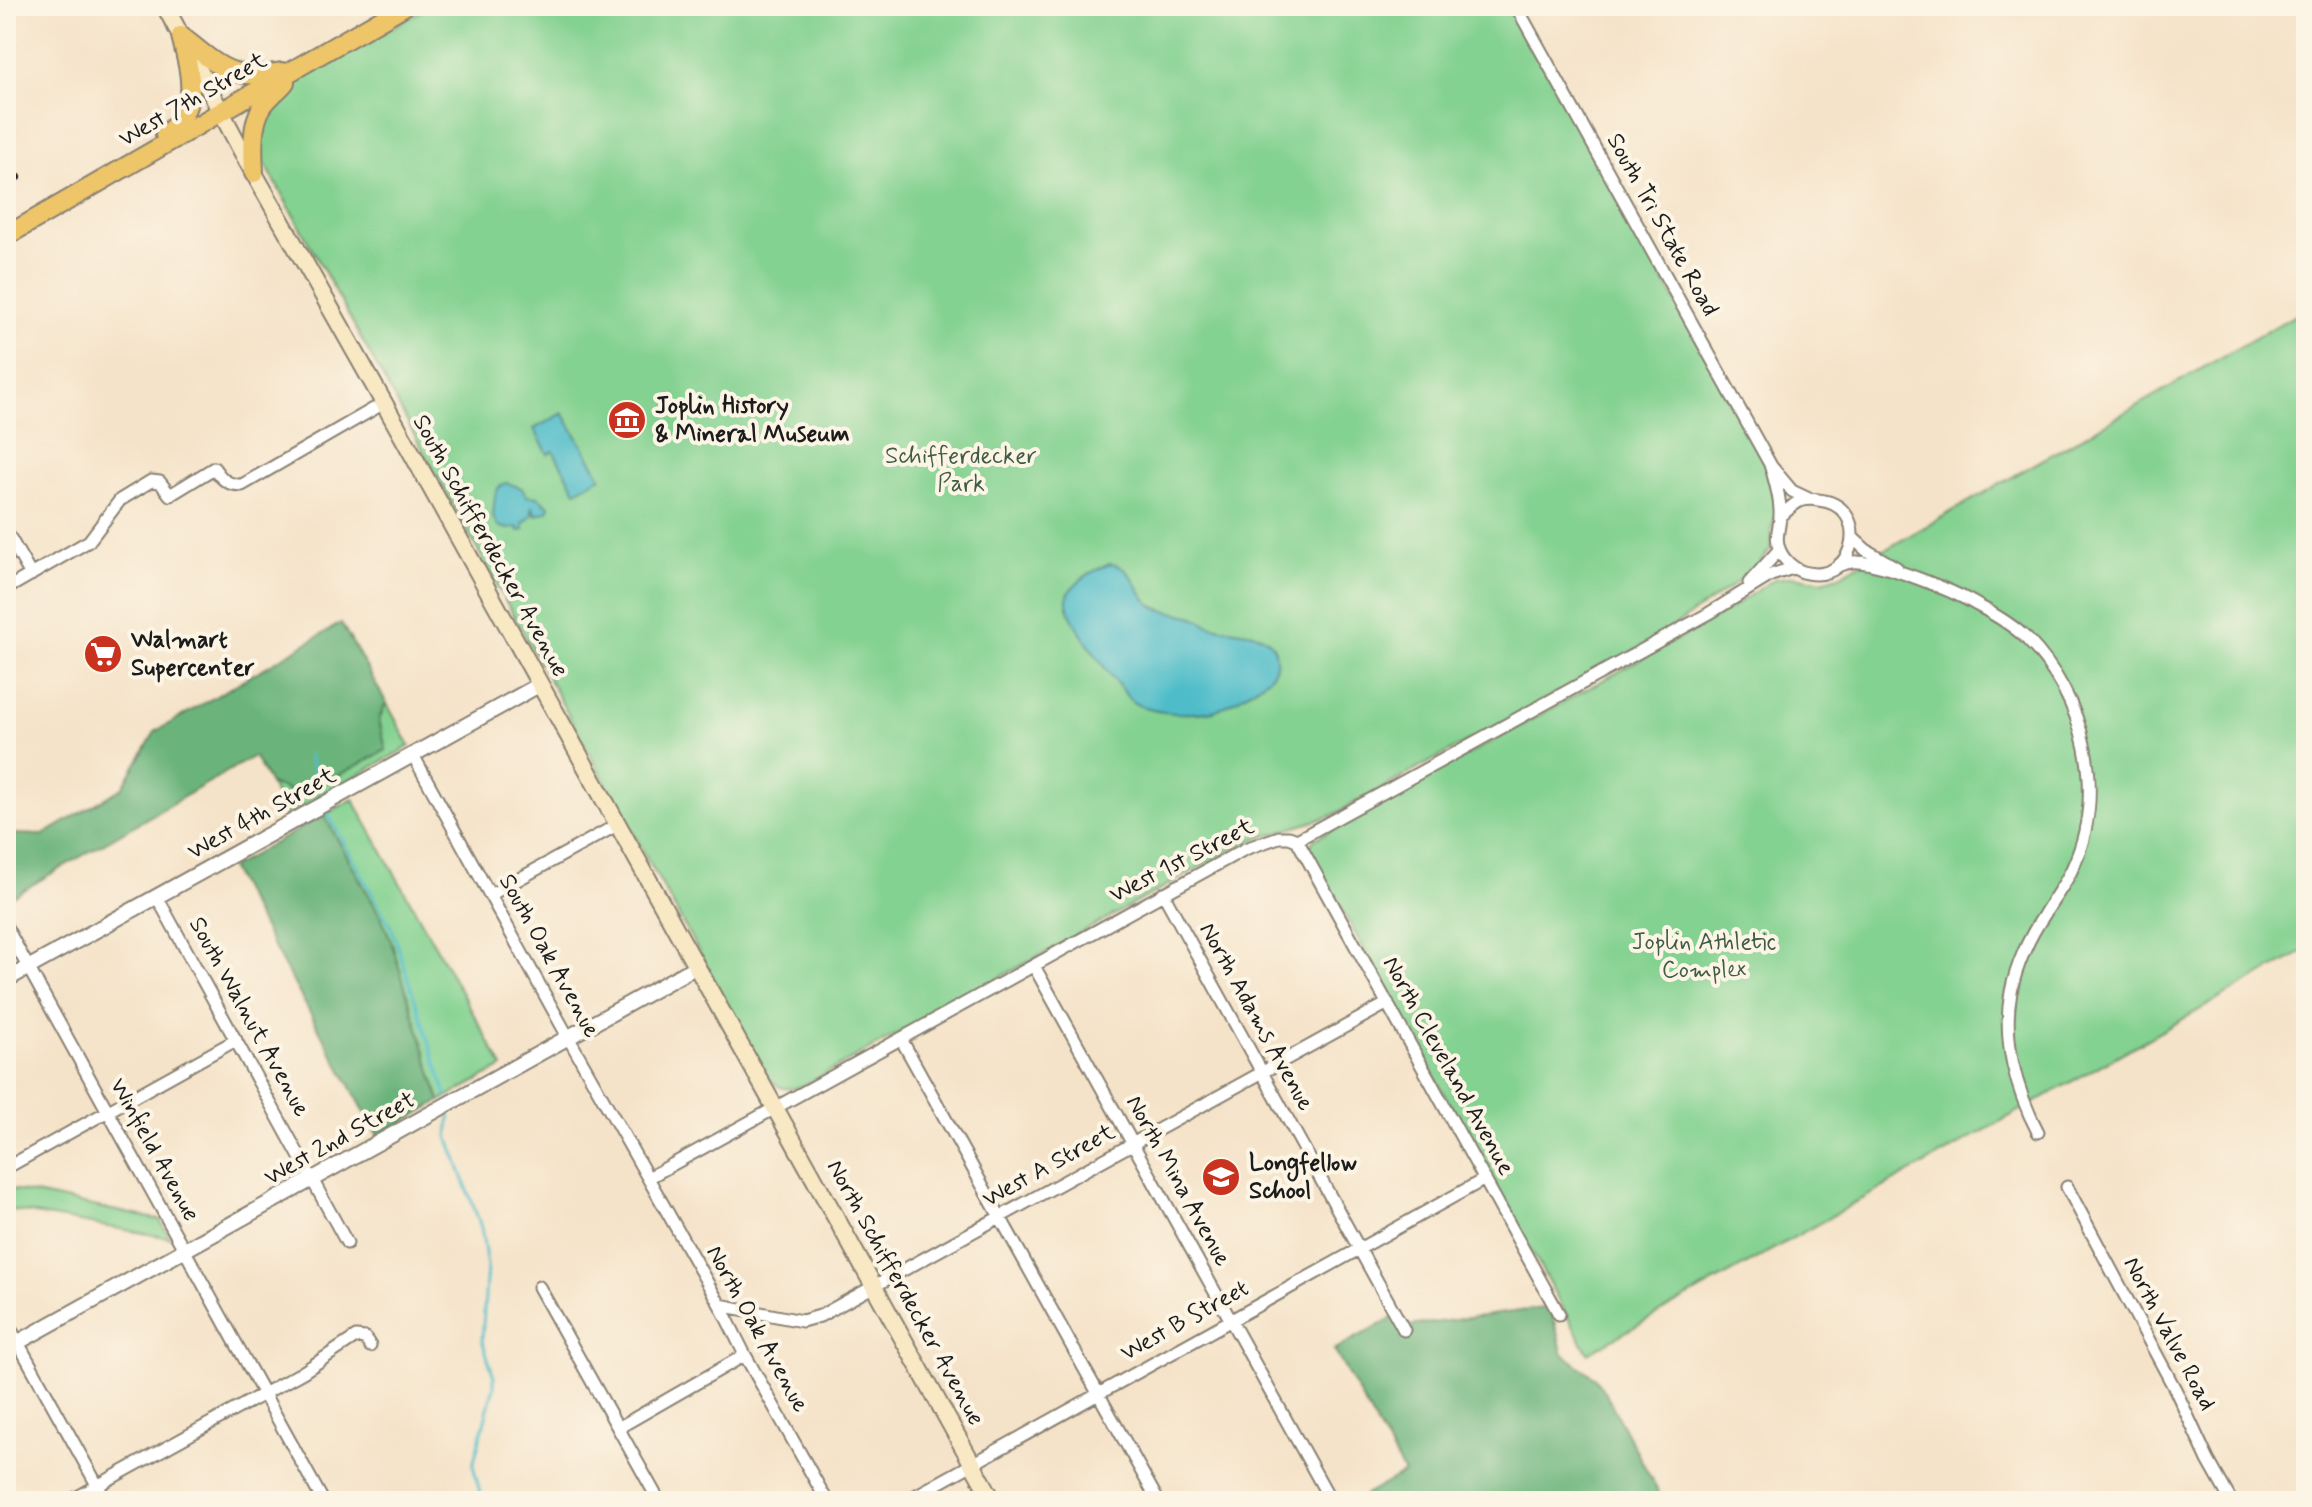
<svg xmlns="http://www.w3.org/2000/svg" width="2312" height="1507" viewBox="0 0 2312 1507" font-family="Mynerve,sans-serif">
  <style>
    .green { fill: #84d291; stroke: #507756; stroke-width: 2 }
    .forest { fill: #6bb47b; stroke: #44684c; stroke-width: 2 }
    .water { fill: #50bdc9; stroke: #366c72; stroke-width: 2 }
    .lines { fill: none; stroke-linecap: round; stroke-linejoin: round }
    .stream { stroke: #50bdc9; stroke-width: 3 }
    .minor-casing { stroke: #888072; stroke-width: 15 }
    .tertiary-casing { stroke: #888072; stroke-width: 18 }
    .secondary-casing { stroke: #888072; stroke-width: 20 }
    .primary-casing { stroke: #888072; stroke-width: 22 }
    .minor { stroke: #fff; stroke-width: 11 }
    .tertiary { stroke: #fff; stroke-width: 14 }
    .secondary { stroke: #f8e8c3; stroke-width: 16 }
    .primary { stroke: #eec569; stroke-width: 18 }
    .rail-casing { stroke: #1c1c1c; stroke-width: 6 }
    .rail { stroke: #fcf5e5; stroke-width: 3; stroke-dasharray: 9; stroke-linecap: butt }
    .labels { text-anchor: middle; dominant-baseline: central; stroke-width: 8; stroke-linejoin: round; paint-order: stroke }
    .street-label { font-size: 24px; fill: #1c1c1c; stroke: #fcf5e5 }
    .poi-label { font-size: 24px; font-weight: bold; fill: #1c1c1c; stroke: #fcf5e5; text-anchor: start }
    .park-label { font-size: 24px; fill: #405c45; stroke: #fcf5e5 }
  </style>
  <rect width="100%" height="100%" fill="#fcf5e5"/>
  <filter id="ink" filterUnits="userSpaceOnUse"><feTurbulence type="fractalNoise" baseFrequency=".0125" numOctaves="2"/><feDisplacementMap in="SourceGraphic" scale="16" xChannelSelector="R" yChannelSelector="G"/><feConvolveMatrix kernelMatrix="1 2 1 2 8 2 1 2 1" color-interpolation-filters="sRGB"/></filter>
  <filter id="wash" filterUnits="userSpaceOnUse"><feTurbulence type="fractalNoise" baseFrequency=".006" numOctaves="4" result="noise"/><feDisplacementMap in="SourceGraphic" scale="32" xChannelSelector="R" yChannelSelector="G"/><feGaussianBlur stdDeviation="1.8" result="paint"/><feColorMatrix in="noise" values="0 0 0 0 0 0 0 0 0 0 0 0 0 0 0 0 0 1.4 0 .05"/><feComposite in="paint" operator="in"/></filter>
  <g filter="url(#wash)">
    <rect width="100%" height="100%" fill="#f5e3c9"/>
    <path class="green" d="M430,6h1082l255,460 10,46 -4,11 -3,27 -22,25 -94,65 -323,176 -87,27 -441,243c-15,5 -26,3 -36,-10l-505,-918 -1,-33 18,-33z
      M2306,309v641l-718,403 -278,-501v-7l5,-6 401,-221 58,-39 20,-3 28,5 17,-5z
      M386,702l24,44 -124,69 -16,-31 32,11 84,-45 -7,-30z
      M353,799l150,268 -63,34 -50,-163 -8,-19 -58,-104z
      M6,1188l154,32 10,18 -164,-29z"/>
    <path class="forest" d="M341,623l45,79 -7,18 7,30 -84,45 -32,-11 -16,-28 -248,144v-57l7,-9 30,1 79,-47 33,-56z
      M324,815l58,104 8,19 50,163 -62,35 -148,-268z
      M1550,1307l13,47 32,24 12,18 56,105h-308l49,-28 -70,-123 58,-32 17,8z"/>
    <path class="water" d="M563,413l38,64 -25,14 -23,-40 -5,3 -14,-25z
      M506,483l16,5 5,8 11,1 12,10 -2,4 -12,4 -4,-9v9l-9,9 1,6 -5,1 -2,-4 -9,2 -10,-3 -5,-9 2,-22 4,-8z
      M1110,564c27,2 25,34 47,44 11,5 25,5 37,9 5,2 10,6 16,8 21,8 65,1 66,33 1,6 -1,12 -5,17 -8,9 -46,33 -58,36 -22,4 -65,4 -83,-11 -14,-18 -66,-81 -63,-101 2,-16 29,-30 43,-35z"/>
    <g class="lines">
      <path class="stream" d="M309,755l9,37
        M326,810l65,117 56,169
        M451,1110l-3,26 33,91 6,39 -5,74 12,37v9l-20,75v8l8,32"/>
    </g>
  </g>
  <g filter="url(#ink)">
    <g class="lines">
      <g class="minor-casing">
        <path id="minor" d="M1516,6l255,460 21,25 17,8
          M1771,467c4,15 10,32 9,48 0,13 -6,23 0,36 5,11 16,20 27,22 51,10 64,-69 11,-73 -6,-1 -12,-1 -18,1 -7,3 -13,10 -19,15
          M6,531l25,44
          M1853,538l13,12 31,18
          M1840,565c6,-2 12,-4 18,-3 28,2 94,28 119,43 17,9 36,20 50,34 58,59 81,153 45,230 -7,16 -19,30 -28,46 -15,22 -28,51 -33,77 -9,48 5,98 27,140
          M1749,583l30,-33
          M6,589l83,-48 31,-41 31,-19 9,1 10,13 44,-27c8,12 14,17 28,17l142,-82
          M413,755l155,282 152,268 25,50 82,146
          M1297,840l262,474
          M1163,893l241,437
          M490,895l127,-70
          M157,897l190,346
          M6,927l317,574
          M1034,966l297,535
          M901,1039l257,462
          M6,1168l230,-128
          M648,1178l597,-329 34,-12h10l8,3 411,-226 63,-39 22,-7
          M2067,1187l109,204 32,69 23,41
          M539,1287l120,214
          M720,1305l82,16 18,-5 568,-313
          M6,1321l100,180
          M618,1428l127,-73
          M70,1501l233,-129 53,-35 9,1 5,8
          M906,1501l579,-322"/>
      </g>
      <g class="tertiary-casing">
        <path id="tertiary" d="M6,980l533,-295
          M6,1349l689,-382"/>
      </g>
      <g class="secondary-casing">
        <path id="secondary" d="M165,6l81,153 138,244 609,1098"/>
      </g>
      <g class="primary-casing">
        <path id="primary" d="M181,36c39,31 49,45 101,36
          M165,135c36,-30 26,-58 16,-99
          M254,173c-1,-21 -3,-48 8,-66 6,-10 16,-16 23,-25
          M6,236l398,-230"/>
      </g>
      <use href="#minor" class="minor"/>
      <use href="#tertiary" class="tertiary"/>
      <use href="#secondary" class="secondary"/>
      <use href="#primary" class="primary"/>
      <g class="rail-casing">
        <path id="rail" d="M6,186l13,-9"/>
      </g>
      <use href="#rail" class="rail"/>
    </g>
  </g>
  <defs>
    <g id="museum-disc" transform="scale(2)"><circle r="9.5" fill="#c8321e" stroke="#fcf5e5"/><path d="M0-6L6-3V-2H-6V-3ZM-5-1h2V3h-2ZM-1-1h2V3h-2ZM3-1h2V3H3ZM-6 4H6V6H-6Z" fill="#fff"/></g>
    <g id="supermarket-disc" transform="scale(2)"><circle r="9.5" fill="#c8321e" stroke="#fcf5e5"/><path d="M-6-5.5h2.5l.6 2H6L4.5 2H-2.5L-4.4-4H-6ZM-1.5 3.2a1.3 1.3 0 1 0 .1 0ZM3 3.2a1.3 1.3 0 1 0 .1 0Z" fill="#fff"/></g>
    <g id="school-disc" transform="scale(2)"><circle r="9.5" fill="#c8321e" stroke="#fcf5e5"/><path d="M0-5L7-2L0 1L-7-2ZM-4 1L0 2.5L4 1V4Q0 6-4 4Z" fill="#fff"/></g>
  </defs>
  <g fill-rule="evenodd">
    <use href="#museum-disc" x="627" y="420"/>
    <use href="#supermarket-disc" x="103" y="654"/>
    <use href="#school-disc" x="1221" y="1177"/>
  </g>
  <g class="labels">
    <g class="street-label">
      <text transform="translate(193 100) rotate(-30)">West 7th Street</text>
      <text transform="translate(1662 225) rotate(61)">South Tri State Road</text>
      <text transform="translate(490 546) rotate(61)">South Schifferdecker Avenue</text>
      <text transform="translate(262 814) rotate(-29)">West 4th Street</text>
      <text transform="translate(1182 861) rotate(-27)">West 1st Street</text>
      <text transform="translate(549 956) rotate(61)">South Oak Avenue</text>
      <text transform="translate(249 1017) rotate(61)">South Walnut Avenue</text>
      <text transform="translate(1256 1017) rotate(61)">North Adams Avenue</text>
      <text transform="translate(1448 1066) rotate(61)">North Cleveland Avenue</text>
      <text transform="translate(340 1139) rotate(-29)">West 2nd Street</text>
      <text transform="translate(154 1150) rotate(61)">Winfield Avenue</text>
      <text transform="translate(1049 1166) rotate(-29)">West A Street</text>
      <text transform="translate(1178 1181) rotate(61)">North Mina Avenue</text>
      <text transform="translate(905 1293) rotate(61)">North Schifferdecker Avenue</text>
      <text transform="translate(1185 1321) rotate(-29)">West B Street</text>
      <text transform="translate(757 1329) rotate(61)">North Oak Avenue</text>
      <text transform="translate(2169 1334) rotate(62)">North Valve Road</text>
    </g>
    <g class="poi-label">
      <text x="655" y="406">Joplin History<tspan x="655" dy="28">&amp; Mineral Museum</tspan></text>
      <text x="131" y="640">Walmart<tspan x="131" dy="28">Supercenter</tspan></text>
      <text x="1249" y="1163">Longfellow<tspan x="1249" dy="28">School</tspan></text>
    </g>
    <g class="park-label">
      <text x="961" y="456">Schifferdecker<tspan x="961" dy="28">Park</tspan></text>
      <text x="1704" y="942">Joplin Athletic<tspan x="1704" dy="28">Complex</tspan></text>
    </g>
  </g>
  <rect width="2312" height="1507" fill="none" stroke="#fcf5e5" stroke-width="32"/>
</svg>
